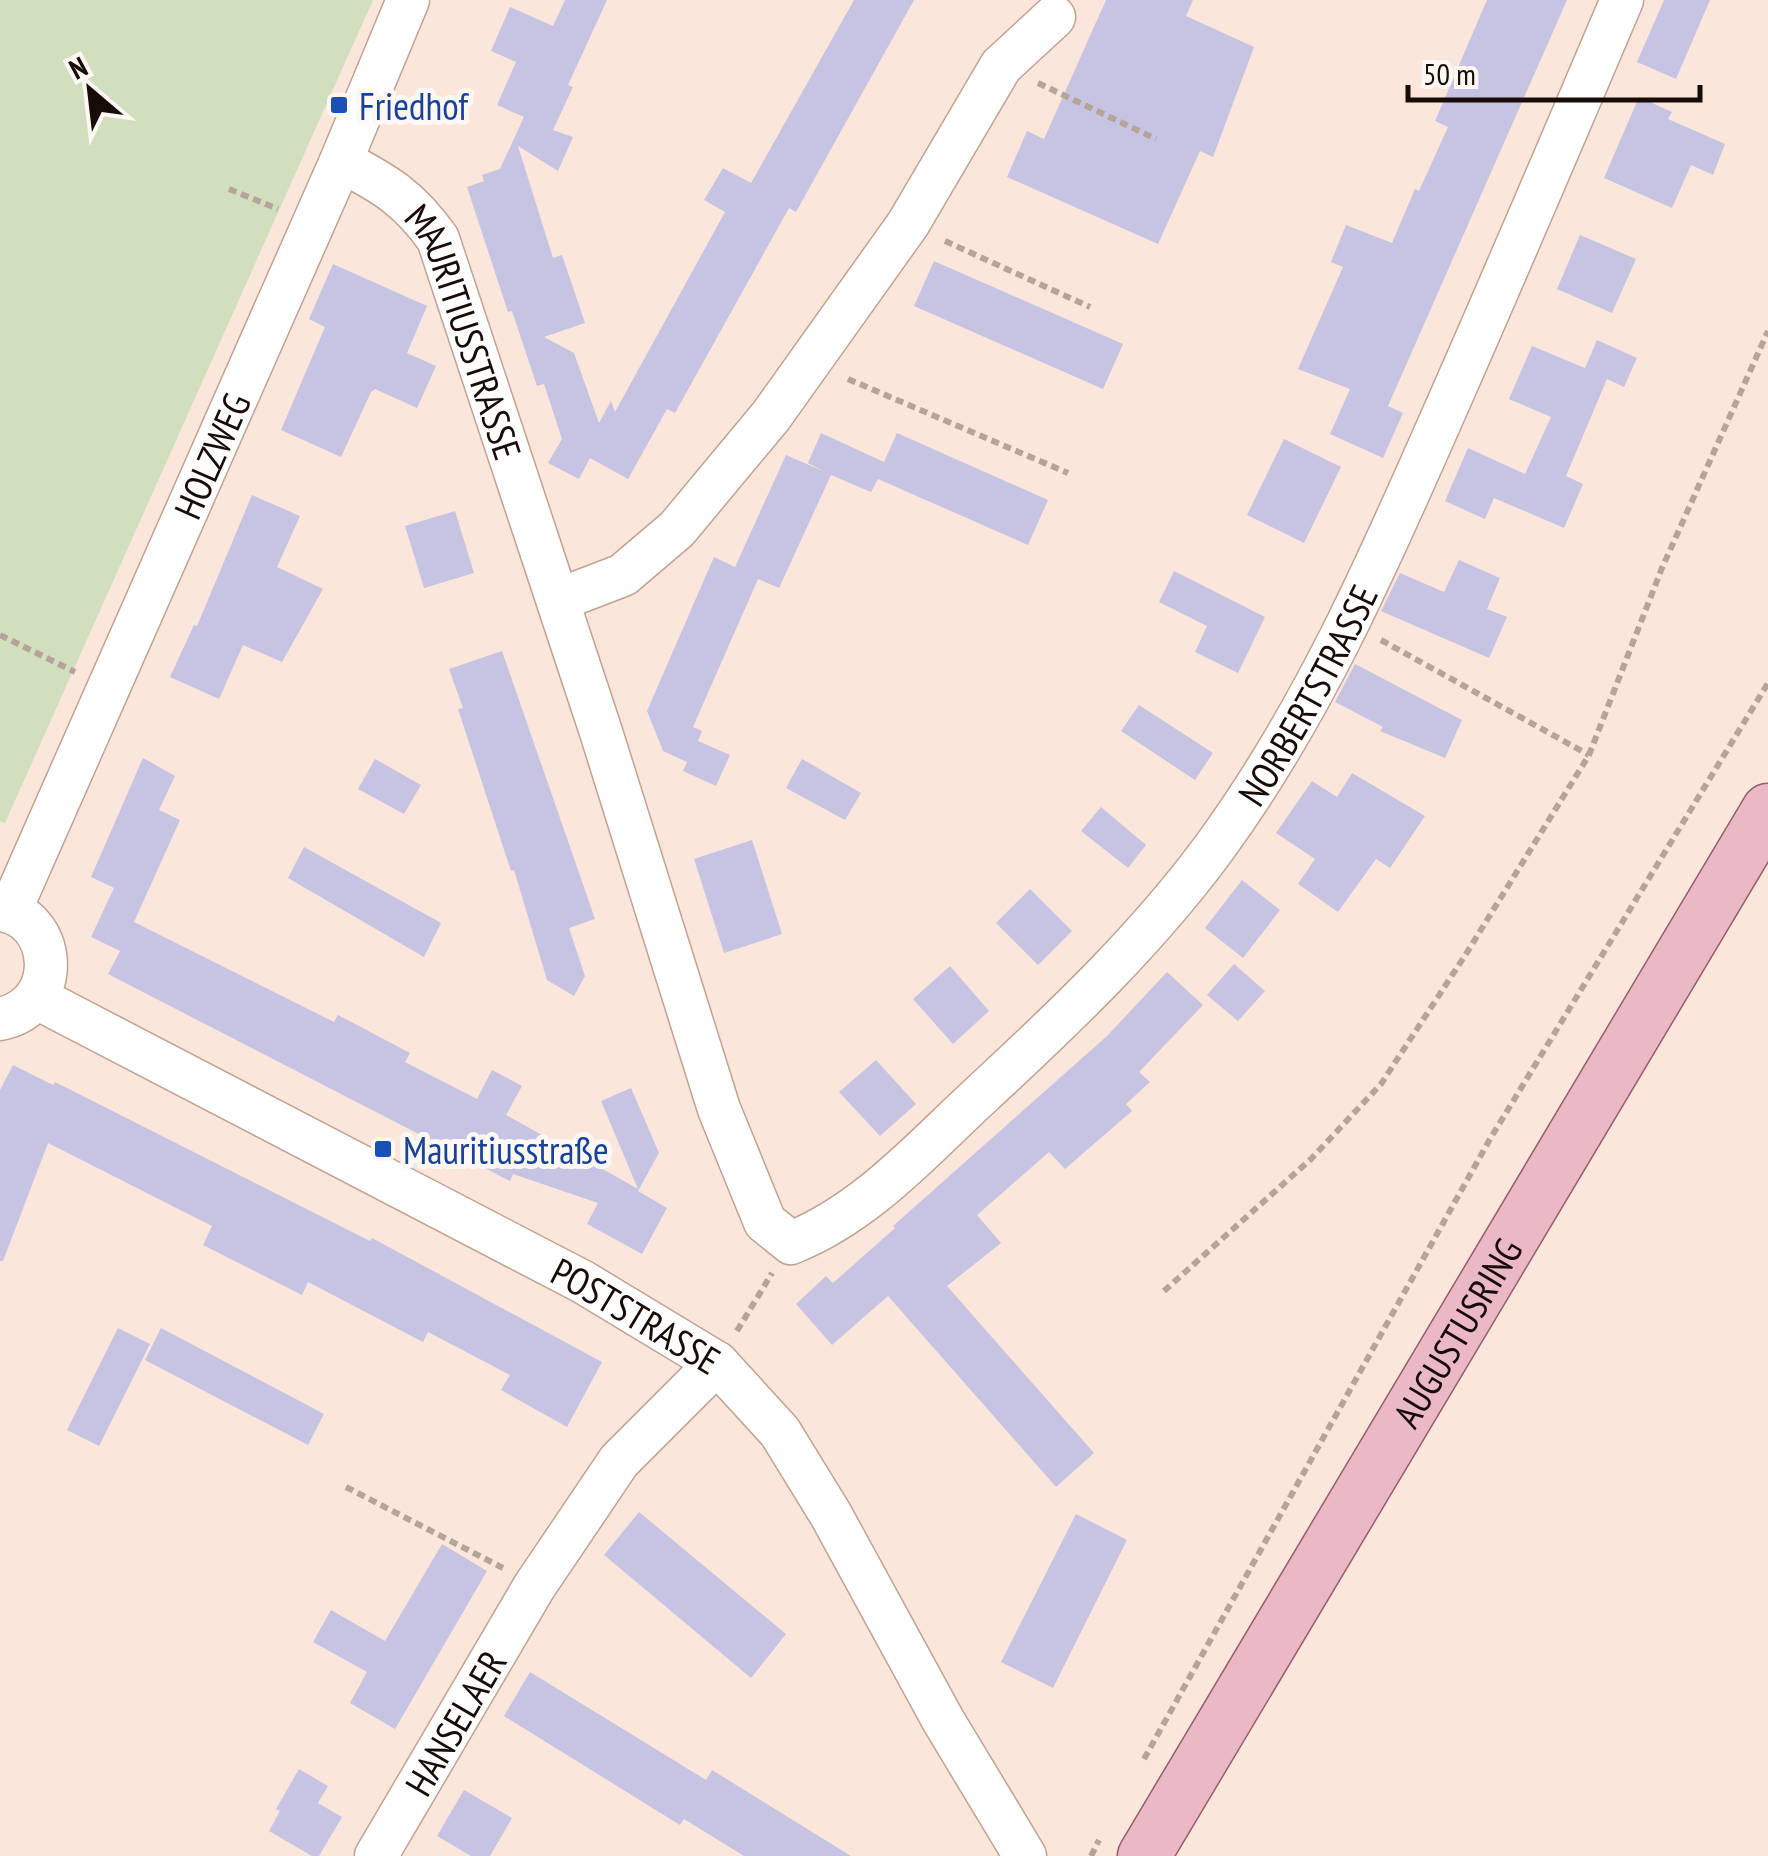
<svg xmlns="http://www.w3.org/2000/svg" width="1768" height="1856" viewBox="0 0 1768 1856" font-family="'PT Sans Narrow',sans-serif">
  <style>
    .green { fill: #d2dfbe }
    .building { fill: #c6c3e3 }
    .lines { fill: none; stroke-linecap: round; stroke-linejoin: round }
    .minor-casing { stroke: #c2a291; stroke-width: 45 }
    .major-casing { stroke: #985d6a; stroke-width: 55 }
    .path { stroke: #b6a49b; stroke-width: 6; stroke-dasharray: 8 5; stroke-linecap: butt }
    .minor { stroke: #fff; stroke-width: 42 }
    .major { stroke: #ebb8c6; stroke-width: 52 }
    .transit-dot { fill: #1a4fb4; stroke: #fef7f3; stroke-width: 4 }
    .labels { text-anchor: middle; dominant-baseline: central; stroke-width: 10; stroke-linejoin: round; paint-order: stroke }
    .transit-label { font-size: 38px; fill: #164399; stroke: #fef7f3; text-anchor: start }
    .street-label { font-size: 38px; fill: #170c07; stroke: #fef7f3 }
  </style>
  <rect width="100%" height="100%" fill="#fbe6db"/>
  <path class="green" d="M0,0h373l-368,823 -5,-2z"/>
  <path class="building" d="M565,0h42l-39,85 5,2 -20,43 20,7 -15,34 -40,-25 35,112 9,-3 23,68 -41,14 30,16 25,70 12,-22 4,11 110,-200 -21,-12 19,-32 28,15 103,-183h60l-118,212 -7,-4 -114,205 -8,-4 -39,70 -38,-21 -11,21 -31,-16 14,-24 -18,-55 -7,2 -25,-75 -4,1 -41,-125 17,-6 -2,-6 18,-6 24,-52 -27,-12 19,-43 -25,-11 19,-44 43,19z
    M1106,0h87l-7,16 68,31 -41,110 -13,-6 -42,93 -151,-67 20,-46 17,8z
    M1487,0h80l-179,406 15,7 -20,45 -53,-24 20,-45 -52,-20 45,-102 -12,-5 15,-37 46,18 23,-54 4,2 29,-64 -13,-6z
    M1664,0h46l-34,79 -39,-17z
    M1639,97l33,15 -4,7 57,25 -12,31 -22,-10 -19,43 -68,-30z
    M1580,235l56,24 -24,54 -55,-24z
    M934,261l189,83 -20,45 -189,-83z
    M333,264l94,42 -20,47 29,13 -19,42 -42,-19 -4,3 -30,65 -60,-27 44,-103 -16,-8z
    M1597,340l40,18 -13,29 -17,-8 -41,97 17,8 -19,44 -70,-30 -9,21 -40,-18 23,-53 57,26 26,-57 -42,-18 23,-53 53,22z
    M821,433l63,29 13,-29 151,67 -20,45 -150,-66 -7,13 -40,-17 -52,113 -21,-9 -65,148 9,4 -4,10 32,14 -14,31 -33,-15 4,-9 -24,-11 -16,-40 67,-154 21,10 51,-112 39,17 -17,-9z
    M1284,439l57,28 -37,76 -57,-28z
    M252,495l48,21 -23,51 46,22 -41,73 -39,-17 -24,54 -49,-22 24,-52 3,1z
    M455,511l19,62 -50,15 -19,-62z
    M1459,560l41,18 -13,31 20,8 -18,41 -108,-47 19,-38 44,19z
    M1174,571l91,46 -27,56 -43,-21 12,-26 -48,-24z
    M502,651l93,268 -26,9 16,48 -11,20 -27,-16 -33,-110 -3,1 -53,-162 5,-1 -14,-39z
    M1355,664l107,56 -17,38 -65,-27 3,-4 -48,-25z
    M1139,705l74,48 -18,27 -74,-49z
    M143,758l32,18 -16,34 21,10 -46,102 200,100 4,-7 72,38 -5,9 72,37 15,-29 30,16 -16,29 132,74 -37,-88 30,-13 28,65 -21,38 29,17 -25,46 -55,-30 11,-21 -85,-29 -3,7 -402,-207 12,-23 -29,-14 23,-49 -23,-11z
    M375,759l46,26 -17,29 -46,-25z
    M802,759l59,34 -16,27 -59,-32z
    M1352,773l73,43 -35,52 -14,-9 -38,53 -40,-28 17,-25 -39,-26 36,-52 25,16z
    M1101,807l45,38 -18,23 -47,-37z
    M752,840l30,94 -58,19 -30,-94z
    M304,847l137,76 -17,34 -136,-79z
    M1242,880l38,30 -37,48 -38,-30z
    M1030,889l42,42 -34,34 -42,-42z
    M1234,964l31,27 -27,30 -31,-26z
    M950,966l39,45 -36,33 -40,-45z
    M1167,972l36,33 -64,67 11,10 -24,22 6,7 -67,58 -16,-17 -72,63 24,28 -54,43 147,167 -38,34 -168,-191 -56,49 -36,-41 30,-28 7,7 62,-55 -2,-2 214,-190z
    M876,1060l40,44 -36,32 -41,-44z
    M13,1065l40,20 2,-3 315,159 2,-3 230,124 -35,65 -66,-37 9,-15 -82,-43 -5,10 -115,-60 -6,13 -99,-50 9,-19 -164,-83 -45,118h-3v-171z
    M118,1328l32,16 -51,102 -32,-16z
    M161,1328l163,86 -16,31 -163,-85z
    M639,1512l147,122 -35,44 -147,-123z
    M1076,1514l51,26 -74,148 -52,-26z
    M442,1544l45,27 -92,158 -45,-26 17,-31 -54,-30 18,-32 54,31z
    M530,1672l176,108 6,-10 139,86h-107l-60,-37 -4,6 -176,-109z
    M299,1769l29,17 -10,17 24,14 -23,39h-7l-43,-25 11,-20 -4,-2z
    M464,1790l48,28 -22,38h-19l-34,-20z"/>
  <g class="lines">
    <g class="minor-casing">
      <g id="minor">
        <path id="s1" d="M341,161c44,23 68,37 97,78l163,493 118,377 46,113 26,21c77,-31 132,-95 192,-150 83,-77 164,-154 231,-245 96,-131 161,-278 226,-426 62,-140 122,-281 182,-422"/>
        <path d="M558,600l65,-25 54,-46 94,-113 137,-192 93,-158 53,-49"/>
        <path d="M0,910c55,5 67,95 0,109"/>
        <path id="s2" d="M10,911l331,-750 67,-161"/>
        <path id="s3" d="M37,998l546,284 134,81 63,69 51,83 112,205 82,136"/>
        <path id="s4" d="M376,1856l158,-269 85,-126 98,-98"/>
      </g>
    </g>
    <g class="major-casing">
      <g id="major">
        <path id="s5" d="M1144,1856l624,-1046"/>
      </g>
    </g>
    <path class="path" d="M1038,83l118,56
      M229,189l49,20
      M945,241l145,66
      M848,379l220,94
      M0,635l75,37
      M1381,640l208,115
      M1164,1291l147,-132 70,-75 85,-130 123,-199 73,-187 106,-237
      M737,1331l35,-58
      M346,1487l157,81
      M1144,1759l346,-620 278,-456
      M1091,1856l8,-16"/>
    <use href="#minor" class="minor"/>
    <use href="#major" class="major"/>
  </g>
  <g class="transit-dot">
    <rect x="329" y="95" width="20" height="20" rx="5"/>
    <rect x="373" y="1139" width="20" height="20" rx="5"/>
  </g>
  <g class="labels">
    <g class="transit-label">
      <text x="359" y="105">Friedhof</text>
      <text x="403" y="1149">Mauritiusstraße</text>
    </g>
    <g class="street-label">
      <text stroke="none"><textPath href="#s1" startOffset="222">MAURITIUSSTRASSE</textPath></text>
      <text stroke="none"><textPath href="#s2" startOffset="498">HOLZWEG</textPath></text>
      <text stroke="none"><textPath href="#s1" startOffset="1958">NORBERTSTRASSE</textPath></text>
      <text stroke="none"><textPath href="#s3" startOffset="678">POSTSTRASSE</textPath></text>
      <text stroke="none"><textPath href="#s5" startOffset="610">AUGUSTUSRING</textPath></text>
      <text stroke="none"><textPath href="#s4" startOffset="155">HANSELAER</textPath></text>
    </g>
  </g>
  <g transform="translate(90 90) rotate(332)" stroke="#fef7f3" stroke-width="8" paint-order="stroke">
  <path d="M0-8L18 38L0 25L-18 38Z" fill="#170c07"/>
  <text y="-15" font-size="28" font-weight="bold" text-anchor="middle" fill="#170c07">N</text>
  </g>
  <path d="M1408 85v15h292v-15" fill="none" stroke="#170c07" stroke-width="5"/>
  <text x="1423" y="85" font-size="30" fill="#170c07" stroke="#fef7f3" stroke-width="8" paint-order="stroke">50 m</text>
</svg>
